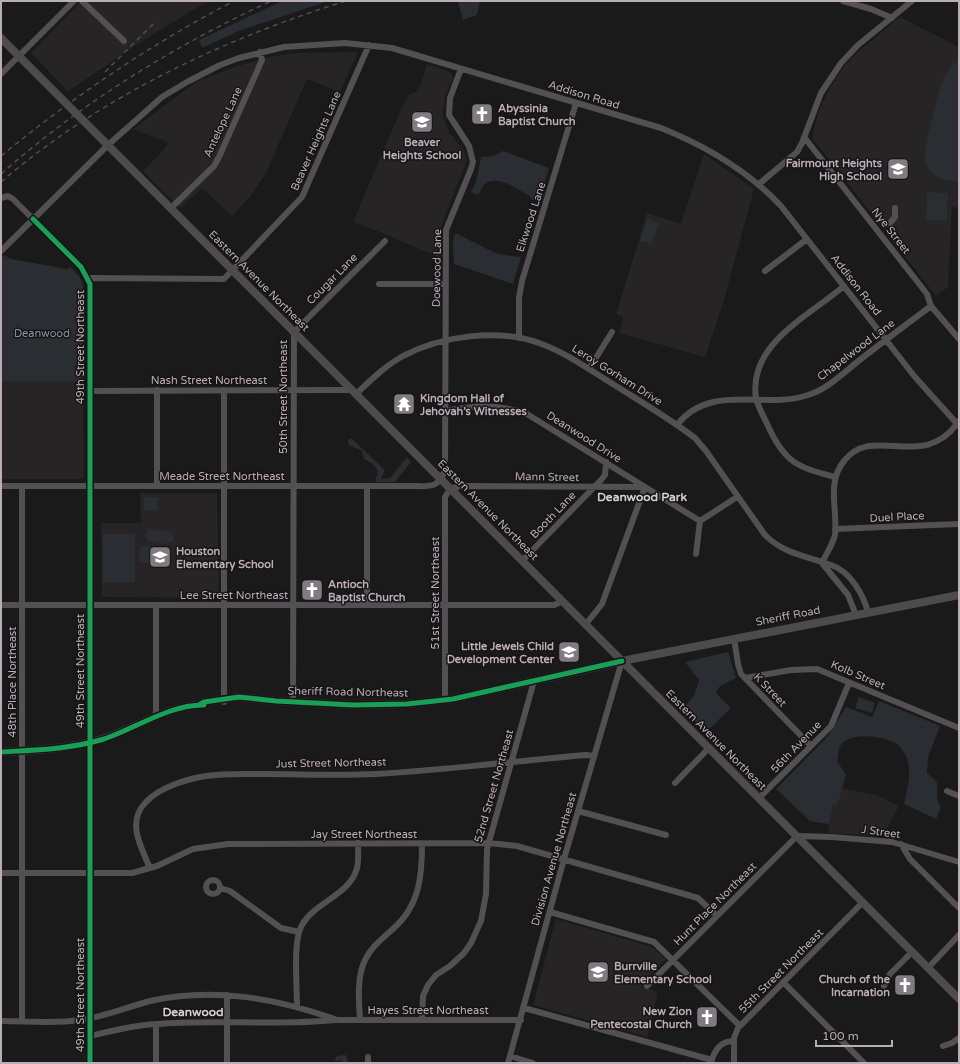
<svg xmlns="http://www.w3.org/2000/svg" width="960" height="1064" viewBox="0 0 960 1064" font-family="'Varela Round',sans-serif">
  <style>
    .built { fill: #262425 }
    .green { fill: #2a2d31 }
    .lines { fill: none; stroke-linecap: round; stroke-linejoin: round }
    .minor { stroke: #535053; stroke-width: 6 }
    .major { stroke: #4e4b4e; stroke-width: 8 }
    .rail { stroke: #504c4f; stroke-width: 1.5; stroke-dasharray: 5 4; stroke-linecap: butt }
    .cycleway-casing { stroke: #161415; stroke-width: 8 }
    .cycleway { stroke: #1a9f57; stroke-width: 5 }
    .labels { text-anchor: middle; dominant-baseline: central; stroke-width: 3; stroke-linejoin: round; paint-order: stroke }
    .street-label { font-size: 11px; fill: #baadb8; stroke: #161415 }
    .poi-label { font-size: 11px; font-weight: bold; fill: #baadb8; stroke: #161415; text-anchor: start }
    .park-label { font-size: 11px; fill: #8694a3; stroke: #161415 }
    .neighbourhood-label { font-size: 12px; font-weight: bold; fill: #d6ced5; stroke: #161415 }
  </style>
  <rect width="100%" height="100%" fill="#1a1a1a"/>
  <path class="built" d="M81,1h127l-61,37 -79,53 -37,-38z
    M900,17l59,30v161l-7,-1 -4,80 -12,9 -123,-157v-6l5,-20 12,-26 15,-22 13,-13z
    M358,52l-18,40 -33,-13 -41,94 -16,24 -18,19 -30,-28 -22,20 -37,-37 24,-25v-4l-34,-13 63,-47 41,-16 33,-9 27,-4z
    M427,64l23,8 3,6 -8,18 -2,19 6,17 15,19 3,9 -27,69v29l-60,-26 -27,-10 48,-113 8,-14 10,-5z
    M704,154l50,35 -30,111 -19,57 -86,-24 4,-16 -7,-3 31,-101 34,11z
    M1,381h82l1,98h-83z
    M140,493h77l2,103 -2,2 -115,-1 -1,-74h40z
    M841,788l36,7 22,11 -16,30 -55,-3 4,-25 1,-3 4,1z
    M556,919l96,28 14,12 -25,26 17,8 -11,44 -114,-32z"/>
  <path class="green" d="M282,1h46l-87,29 -39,18 -3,-8z
    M458,1h22l-3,14 -14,5z
    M959,61v121c-14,-1 -31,-5 -34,-22 -2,-11 14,-73 20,-84 3,-6 7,-12 14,-15z
    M503,151l46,17 -10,32h-7l-2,-4c-12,-6 -32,-22 -45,-12 -3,3 -5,8 -7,11l-7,-3 5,-10 5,-25 12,-1z
    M927,192l21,1 -1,27h-21z
    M647,219l12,4 -7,21 -12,-3z
    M455,233l42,21 24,3 -8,27 -59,-20 -1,-23z
    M4,255l7,4 56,10 3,-2 9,9 4,9v96h-82v-124z
    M351,438l34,32 -4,9 9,-1 17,-21 4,5 -16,20h-18l-2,-1 3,-10 -5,-7 -9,-5 -2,-8 -13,-6 -1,-5z
    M144,497h15l-2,13h-13z
    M148,529l23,3 3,5 -1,4 -7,3 -18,-3 -3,-5z
    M103,534h32v48h-32z
    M141,545l11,2 -3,16 -11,-2z
    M728,652l8,26 -16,8 -4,7 15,15 -25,24 -24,-23 12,-13 5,-16 -14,-18z
    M859,697l16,6 -3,10 -17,-5z
    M879,701l61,25 -12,31 -1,16 10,9v17l4,9 -5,11 -32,-15c3,-14 8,-31 3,-45 -1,-4 -6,-12 -10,-15 -13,-8 -52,-14 -58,5 -1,4 -1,9 -2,12l9,14 -9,31 -4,-1 -4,19 -19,-3 -34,-32 51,-52 19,-30 26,10z
    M346,1055l2,8h-6v-3l-7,1 1,-5z"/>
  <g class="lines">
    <path class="minor" d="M82,1l42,40
      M843,1l28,8 21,9
      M1,74l73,-73
      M804,137l123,157 4,12 28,33
      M759,184l38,-32 5,-9 19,-50 20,-30 17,-18 54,-44
      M1,198l7,-2 5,3 68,68 9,17v779
      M171,208l43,-42 5,-9 43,-97 -2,-8
      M890,223l5,-6v-9
      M1,251l107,-106 54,-48 25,-15 33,-17 19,-7 45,-11 61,-4 47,5 269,80c45,18 86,42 120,78l134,171 44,49
      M765,271l42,-32
      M89,278l135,1 78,-82 67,-152
      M379,284h67
      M519,338v-40l3,-17 54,-178
      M589,369l23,-37
      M157,390v96
      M224,390v312
      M90,391l262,-1
      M356,394c15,-14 29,-28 47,-38 38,-20 95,-28 136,-13 28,10 52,28 77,43 27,17 54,33 79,52l11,13 59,84c19,19 42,21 66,30 19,6 32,29 37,47
      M446,411c29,-6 53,-7 81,3l173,107
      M677,425c34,-43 87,-15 131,-30 20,-6 36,-23 53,-36 23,-18 46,-35 70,-53
      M835,477c-38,-10 -50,-14 -67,-51 -4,-9 -10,-19 -12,-28 -8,-54 53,-82 88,-112
      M1,486h410c19,0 27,3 34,-16l1,-240 25,-61 2,-7 -4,-16 -20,-31 1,-17 11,-29
      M367,486v119
      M835,529l124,-5
      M696,554l4,-33 37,-24
      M522,561l79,-81 4,-5 1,-13
      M822,563c4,-9 11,-19 13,-28 3,-26 -9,-52 9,-74 29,-38 80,12 115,-40
      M822,563l26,32 8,20
      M1,605h553l9,-4
      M734,638l4,26 3,10 70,72
      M745,678l46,-8 26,-1 142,59
      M445,699v-202l5,-8 11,-3 184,1 -43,117 -16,20
      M293,702l1,-370 91,-91
      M156,717v-112
      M675,783l34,-35
      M947,791l12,5
      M759,798l72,-72 18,-43
      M578,811l88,24
      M901,844l9,15 49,49
      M150,868c-9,-21 -24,-46 -4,-66 14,-15 41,-23 60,-26 19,-3 39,-2 58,-2 37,0 74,2 112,0 70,-4 140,-13 210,-19l8,1
      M1,873h131l25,-7 36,-17 35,-5 261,-1 28,3 181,52 19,18
      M206 887a7 7 0 1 1 14 0a7 7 0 1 1-14 0Z
      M220,888l10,3 51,37 18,4
      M550,912l104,30 86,84
      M928,968l31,-33
      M783,982l81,81
      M647,986l150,-150 35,1 60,5 67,20
      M884,986l6,-12 22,-22
      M227,995v68
      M297,1006c0,-19 -4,-63 4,-79 12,-25 49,-31 56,-59 2,-8 1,-17 1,-25
      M524,1008l188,52
      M360,1020c-1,-18 -3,-38 3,-55 6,-17 19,-26 31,-37 26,-23 28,-53 28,-84
      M422,1020l1,-24 5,-11 8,-10 14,-9 14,-13 7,-10 10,-22 5,-27 1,-45 47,-168
      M1,1021c26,0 53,3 79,-1 24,-3 47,-13 70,-19 64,-14 124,-3 185,18
      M22,1021v-535
      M90,1036c22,-5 43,-11 66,-12 60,-5 120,2 180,-4h185
      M943,1046l9,-3 7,-5
      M510,1056l23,7
      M711,1062c4,-12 9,-21 23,-21
      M156,1063v-39
      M368,1063v-6
      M508,1063l56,-204 58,-198
      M734,1063v-25l4,-10 125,-126"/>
    <path class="major" d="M1,38l958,961
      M199,705l5,-3 35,-5 37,4 77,4 54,-1 46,-5 179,-40 327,-64
      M1,752c34,-2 68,-3 101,-13 31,-9 68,-35 101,-34"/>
    <path class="rail" d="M105,72l51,-51
      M1,156c72,-59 150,-112 233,-155
      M1,174c80,-71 173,-128 270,-173
      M1,182c99,-85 222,-143 345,-181"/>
    <g class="cycleway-casing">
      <path id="cycleway" d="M33,219l48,48 9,17v779
        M199,705l5,-3 35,-5 37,4 77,4 54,-1 46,-5 169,-38
        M1,752c34,-2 70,-3 103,-13 30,-10 67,-35 100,-34"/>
    </g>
    <use href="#cycleway" class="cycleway"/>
  </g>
  <defs>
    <g id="church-square" transform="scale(1.15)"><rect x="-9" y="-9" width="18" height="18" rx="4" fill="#827a81" stroke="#161415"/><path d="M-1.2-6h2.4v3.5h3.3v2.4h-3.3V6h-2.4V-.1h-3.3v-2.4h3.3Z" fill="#fff"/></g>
    <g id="school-square" transform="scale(1.15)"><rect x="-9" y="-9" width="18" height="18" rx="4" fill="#827a81" stroke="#161415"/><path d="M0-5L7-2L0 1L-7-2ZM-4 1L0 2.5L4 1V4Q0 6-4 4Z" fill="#fff"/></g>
    <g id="temple-square" transform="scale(1.15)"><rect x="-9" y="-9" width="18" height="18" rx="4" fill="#827a81" stroke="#161415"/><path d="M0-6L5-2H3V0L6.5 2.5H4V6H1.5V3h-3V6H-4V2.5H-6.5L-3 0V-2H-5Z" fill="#fff"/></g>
  </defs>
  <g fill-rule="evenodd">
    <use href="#church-square" x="482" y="114"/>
    <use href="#school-square" x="422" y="122"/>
    <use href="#school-square" x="898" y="169"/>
    <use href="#temple-square" x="404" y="404"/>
    <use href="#school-square" x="160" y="557"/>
    <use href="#church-square" x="312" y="590"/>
    <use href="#school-square" x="569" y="652"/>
    <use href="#school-square" x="598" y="972"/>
    <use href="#church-square" x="905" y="985"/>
    <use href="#church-square" x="707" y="1017"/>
  </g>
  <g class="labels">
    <g class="street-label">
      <text transform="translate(584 95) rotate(17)">Addison Road</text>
      <text transform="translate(223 122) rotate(-65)">Antelope Lane</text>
      <text transform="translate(316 141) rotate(-66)">Beaver Heights Lane</text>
      <text transform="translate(531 217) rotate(-72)">Elkwood Lane</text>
      <text transform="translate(891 231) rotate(52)">Nye Street</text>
      <text transform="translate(437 268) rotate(-89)">Doewood Lane</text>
      <text transform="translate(332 279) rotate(-45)">Cougar Lane</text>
      <text transform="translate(259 281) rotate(45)">Eastern Avenue Northeast</text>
      <text transform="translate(856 285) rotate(52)">Addison Road</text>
      <text transform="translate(80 347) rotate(-90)">49th Street Northeast</text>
      <text transform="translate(856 350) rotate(-37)">Chapelwood Lane</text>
      <text transform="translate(617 375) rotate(32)">Leroy Gorham Drive</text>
      <text x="209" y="380">Nash Street Northeast</text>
      <text transform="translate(283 397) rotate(-90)">50th Street Northeast</text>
      <text transform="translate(584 437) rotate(32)">Deanwood Drive</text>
      <text x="222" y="476">Meade Street Northeast</text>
      <text transform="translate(547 477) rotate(1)">Mann Street</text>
      <text transform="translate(488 510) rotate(45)">Eastern Avenue Northeast</text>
      <text transform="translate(553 515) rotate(-46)">Booth Lane</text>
      <text transform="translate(897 517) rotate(-3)">Duel Place</text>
      <text transform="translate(435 593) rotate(-90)">51st Street Northeast</text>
      <text x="234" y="595">Lee Street Northeast</text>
      <text transform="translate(788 616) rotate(-11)">Sheriff Road</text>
      <text transform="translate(80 671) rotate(-90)">49th Street Northeast</text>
      <text transform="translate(858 675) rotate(23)">Kolb Street</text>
      <text transform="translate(12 682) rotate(-90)">48th Place Northeast</text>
      <text transform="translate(770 690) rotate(46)">K Street</text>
      <text transform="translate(348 692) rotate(1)">Sheriff Road Northeast</text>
      <text transform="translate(716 740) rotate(45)">Eastern Avenue Northeast</text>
      <text transform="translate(796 747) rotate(-46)">56th Avenue</text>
      <text transform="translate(331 763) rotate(-1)">Just Street Northeast</text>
      <text transform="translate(494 786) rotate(-74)">52nd Street Northeast</text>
      <text transform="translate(881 832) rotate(8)">J Street</text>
      <text x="364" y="834">Jay Street Northeast</text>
      <text transform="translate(554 859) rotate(-74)">Division Avenue Northeast</text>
      <text transform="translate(715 904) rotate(-45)">Hunt Place Northeast</text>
      <text transform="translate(781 971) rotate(-45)">55th Street Northeast</text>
      <text transform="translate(80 995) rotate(-90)">49th Street Northeast</text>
      <text x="428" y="1010">Hayes Street Northeast</text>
    </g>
    <g class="poi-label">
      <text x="498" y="108">Abyssinia<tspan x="498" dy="13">Baptist Church</tspan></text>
      <text x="422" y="142" text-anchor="middle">Beaver<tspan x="422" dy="13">Heights School</tspan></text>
      <text x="882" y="163" text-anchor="end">Fairmount Heights<tspan x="882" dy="13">High School</tspan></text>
      <text x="420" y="398">Kingdom Hall of<tspan x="420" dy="13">Jehovah’s Witnesses</tspan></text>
      <text x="176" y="551">Houston<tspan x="176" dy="13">Elementary School</tspan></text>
      <text x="328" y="584">Antioch<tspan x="328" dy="13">Baptist Church</tspan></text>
      <text x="554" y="646" text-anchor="end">Little Jewels Child<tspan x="554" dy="13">Development Center</tspan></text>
      <text x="614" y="966">Burrville<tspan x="614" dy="13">Elementary School</tspan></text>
      <text x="890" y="979" text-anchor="end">Church of the<tspan x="890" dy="13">Incarnation</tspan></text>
      <text x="692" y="1011" text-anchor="end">New Zion<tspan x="692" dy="13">Pentecostal Church</tspan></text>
    </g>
    <g class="park-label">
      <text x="42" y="333">Deanwood</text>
    </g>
    <g class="neighbourhood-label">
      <text x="642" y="497">Deanwood Park</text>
      <text x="193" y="1012">Deanwood</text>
    </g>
  </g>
  <rect width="960" height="1064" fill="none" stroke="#baadb8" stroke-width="4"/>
  <path d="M816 1040v6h76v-6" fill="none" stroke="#baadb8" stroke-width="2"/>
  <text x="822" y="1040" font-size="12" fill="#baadb8" stroke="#161415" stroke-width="3" paint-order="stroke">100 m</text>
</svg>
